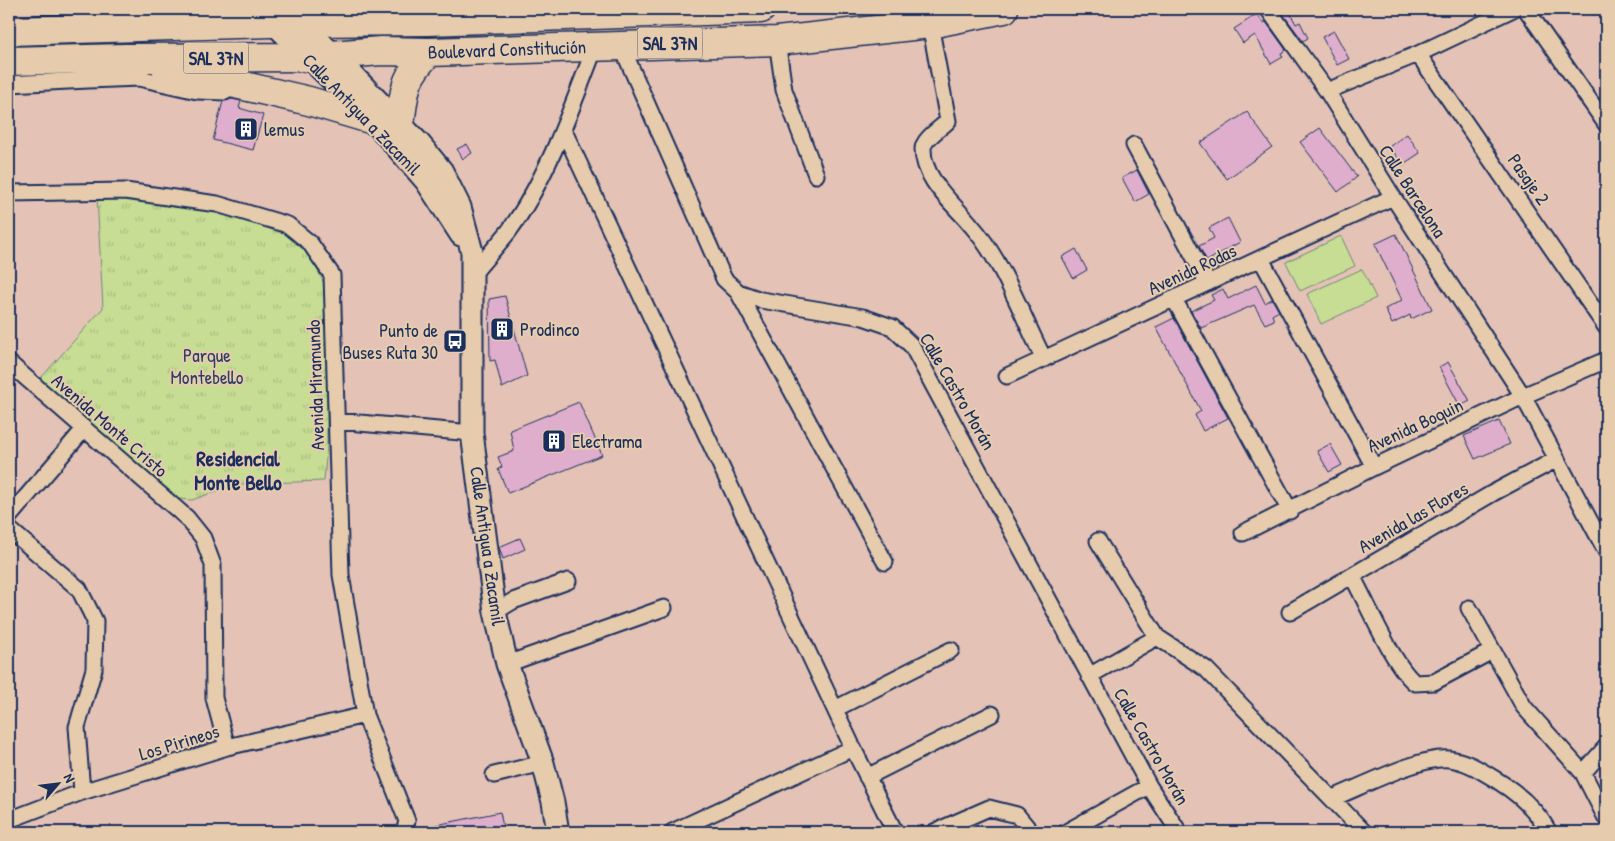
<svg xmlns="http://www.w3.org/2000/svg" width="1615" height="841" viewBox="0 0 1615 841" font-family="'Patrick Hand',sans-serif">
  <style>
    .grass { fill: url(#grass-tufts); stroke: #708678 }
    .garden { fill: #c6dd93; stroke: #708678 }
    .building { fill: #dfaecc; stroke: #1b2f5e }
    .lines { fill: none; stroke-linecap: round; stroke-linejoin: round }
    .street-casing { stroke: #1b2f5e; stroke-width: 19 }
    .secondary-casing { stroke: #1b2f5e; stroke-width: 25 }
    .highway-casing { stroke: #1b2f5e; stroke-width: 31 }
    .street { stroke: #e6ccad; stroke-width: 15 }
    .secondary { stroke: #e6ccad; stroke-width: 21 }
    .highway { stroke: #e6ccad; stroke-width: 28 }
    .labels { text-anchor: middle; dominant-baseline: central; stroke-width: 4; stroke-linejoin: round; paint-order: stroke }
    .shield { fill: #e6ccad; stroke: #585e76; stroke-width: 1 }
    .shield-label { font-size: 18px; font-weight: bold; fill: #1b2f5e }
    .street-label { font-size: 19px; fill: #1b2f5e; stroke: #e6ccad }
    .poi-label { font-size: 19px; fill: #1b2f5e; stroke: #e6ccad; text-anchor: start }
    .park-label { font-size: 19px; fill: #2c4063; stroke: #e6ccad }
    .quarter-label { font-size: 21px; font-weight: bold; fill: #1b2f5e; stroke: #e6ccad }
  </style>
  <defs>
    <pattern id="grass-tufts" width="24" height="20" patternUnits="userSpaceOnUse" patternTransform="scale(1.25)"><rect width="24" height="20" fill="#c6dd93"/><path d="M3 7l-1-3M5 7V3M7 7l1-3M15 17l-1-3M17 17v-4M19 17l1-3" fill="none" stroke="#aabe81"/></pattern>
  </defs>
  <rect width="100%" height="100%" fill="#e4c3b6"/>
  <filter id="ink" filterUnits="userSpaceOnUse"><feTurbulence type="fractalNoise" baseFrequency=".02" numOctaves="2"/><feDisplacementMap in="SourceGraphic" scale="10" xChannelSelector="R" yChannelSelector="G"/><feConvolveMatrix kernelMatrix="1 2 1 2 8 2 1 2 1" color-interpolation-filters="sRGB"/></filter>
  <g filter="url(#ink)">
    <path class="grass" d="M97,195c57,6 112,13 167,30 7,2 19,4 25,9 16,13 31,37 38,57v156l-3,34 -87,3 -45,16 -13,-1 -139,-120 63,-71z"/>
    <path class="garden" d="M1341,236l14,30 -55,25 -14,-29z
      M1362,269l14,29 -55,26 -14,-30z"/>
    <path class="building" d="M1289,11l7,13 4,-2 8,16 -5,3 -20,-27z
      M1257,14l6,9 3,-1 20,28 -5,3 2,4 -12,7 -16,-29 -12,8 -9,-14z
      M1334,31l15,28 -12,6 -15,-28z
      M231,99l10,2 -2,7 24,7 -10,35 -40,-10 10,-39z
      M1247,112l25,35 -45,32 -27,-36z
      M1320,128l37,49 -19,15 -38,-50z
      M1407,134l13,19 -18,12 -12,-19z
      M467,144l5,9 -9,6 -6,-10z
      M1137,170l12,24 -14,8 -13,-24z
      M1228,218l12,24 -33,19 -8,-15 15,-8 -5,-10z
      M1396,234l36,75 -21,10 -1,-4 -18,9 -7,-15 17,-9 -27,-56z
      M1076,249l11,21 -14,8 -11,-21z
      M1256,285l9,18 7,-4 7,12 -7,4 2,5 -9,4 -11,-19 -53,23 -10,-17 23,-11 -3,-5 12,-6 5,10z
      M505,296l22,80 -25,12 -7,-28 -5,1 -1,-62z
      M1174,318l54,100 -25,13 -8,-16 6,-4 -45,-84z
      M1448,362l22,39 -10,5 -21,-39z
      M579,402l23,53 -94,38 -10,-24 4,-2 -4,-10 16,-6 -4,-21z
      M1499,421l11,23 -35,15 -11,-23z
      M1330,444l12,21 -13,7 -12,-21z
      M520,538l5,11 -22,10 -4,-12z
      M500,812l4,20h-78v-5z"/>
    <g class="lines">
      <g class="street-casing">
        <path id="street" d="M1268,9l59,82 66,106 130,199 83,155
          M1526,9l80,115
          M930,24l18,97c-7,7 -25,18 -25,28 0,31 30,54 48,76 32,36 51,91 73,134
          M777,41l7,49 32,85
          M621,45l103,234 14,13 23,8 102,17 29,10 20,19 237,440 30,46
          M1418,54l188,273
          M88,80l51,-2 58,13 28,1
          M9,84l79,-4 2,-9
          M1327,91l91,-37 95,-45
          M563,129l290,619 42,84
          M1134,145l74,138
          M9,193l116,-2 92,13 71,21 22,18 22,32 9,300 24,140 42,106 -3,11
          M1261,259l113,208
          M472,275c12,-15 25,-29 37,-44 38,-52 63,-124 86,-184
          M738,292l147,270
          M1174,299l116,212
          M9,363l178,155 16,20 10,27 1,133 13,49
          M1007,376l386,-179
          M337,421l135,12
          M9,517l75,-88
          M9,529l70,60 16,32 -1,48 -17,58 5,65
          M1243,533l131,-66 149,-71 83,-36
          M1098,541l59,96 49,32 158,163
          M1352,576c16,28 40,88 63,107l19,-1 58,-31
          M1469,608l55,99 59,66 23,45
          M495,612l18,-11 55,-20
          M1290,612l203,-119 64,-34
          M507,664l157,-56
          M1089,676l68,-39
          M835,709l116,-59
          M1583,773l23,-26
          M494,775l49,-12
          M867,777l125,-63
          M1333,798c30,-12 87,-42 116,-39 19,2 34,13 49,22 21,13 39,29 51,51
          M9,820l73,-28 145,-45 138,-32
          M672,832l181,-84
          M934,832l55,-24 28,7 14,17
          M1066,832l83,-46"/>
      </g>
      <g class="secondary-casing">
        <path id="secondary" d="M259,9l114,111 53,61 35,54
          M295,16l124,127 23,28 18,36 12,45v181l23,179 12,52 36,99 10,39 5,30"/>
      </g>
      <g class="highway-casing">
        <path id="highway" d="M9,31l292,-9 127,-1 333,-12
          M9,61l117,-3 181,-1 74,-6 48,1 348,-11 153,-17 74,-15
          M166,68l143,33 64,19
          M400,124c5,-35 3,-45 29,-72"/>
      </g>
      <use href="#street" class="street"/>
      <use href="#secondary" class="secondary"/>
      <use href="#highway" class="highway"/>
    </g>
  </g>
  <defs>
    <g id="building-square" transform="scale(1.25)"><rect x="-9" y="-9" width="18" height="18" rx="4" fill="#1b2f5e" stroke="#e6ccad"/><path d="M-4-6H4V6H1V3H-1V6H-4ZM-2.5-4.3h1.7v1.8h-1.7ZM.8-4.3h1.7v1.8H.8ZM-2.5-1h1.7V.8h-1.7ZM.8-1h1.7V.8H.8Z" fill="#fff"/></g>
    <g id="bus-square" transform="scale(1.25)"><rect x="-9" y="-9" width="18" height="18" rx="4" fill="#1b2f5e" stroke="#e6ccad"/><path d="M-5-6H5V4H4V6H2V4H-2V6H-4V4H-5ZM-3.5-4V0h7V-4ZM-3.5 1.2v1.5H-2V1.2ZM2 1.2v1.5H3.5V1.2Z" fill="#fff"/></g>
  </defs>
  <g fill-rule="evenodd">
    <use href="#building-square" x="246" y="129"/>
    <use href="#building-square" x="502" y="329"/>
    <use href="#bus-square" x="455" y="341"/>
    <use href="#building-square" x="554" y="441"/>
  </g>
  <g class="labels">
    <g class="shield">
      <rect x="637.5" y="27.5" width="65" height="31" rx="4"/>
      <rect x="183.5" y="42.5" width="65" height="31" rx="4"/>
    </g>
    <g class="shield-label">
      <text x="670" y="43">SAL 37N</text>
      <text x="216" y="58">SAL 37N</text>
    </g>
    <g class="street-label">
      <text transform="translate(507 49) rotate(-2)">Boulevard Constitución</text>
      <text transform="translate(362 114) rotate(46)">Calle Antigua a Zacamil</text>
      <text transform="translate(1529 179) rotate(55)">Pasaje 2</text>
      <text transform="translate(1413 191) rotate(57)">Calle Barcelona</text>
      <text transform="translate(1192 269) rotate(-25)">Avenida Rodas</text>
      <text transform="translate(315 385) rotate(-92)">Avenida Miramundo</text>
      <text transform="translate(958 391) rotate(60)">Calle Castro Morán</text>
      <text transform="translate(110 425) rotate(41)">Avenida Monte Cristo</text>
      <text transform="translate(1415 425) rotate(-25)">Avenida Boquin</text>
      <text transform="translate(1413 517) rotate(-30)">Avenida las Flores</text>
      <text transform="translate(488 546) rotate(82)">Calle Antigua a Zacamil</text>
      <text transform="translate(179 742) rotate(-17)">Los Pirineos</text>
      <text transform="translate(1152 746) rotate(60)">Calle Castro Morán</text>
    </g>
    <g class="poi-label">
      <text x="264" y="129">lemus</text>
      <text x="520" y="329">Prodinco</text>
      <text x="438" y="330" text-anchor="end">Punto de<tspan x="438" dy="22">Buses Ruta 30</tspan></text>
      <text x="572" y="441">Electrama</text>
    </g>
    <g class="park-label">
      <text x="207" y="355">Parque<tspan x="207" dy="22">Montebello</tspan></text>
    </g>
    <g class="quarter-label">
      <text x="238" y="458">Residencial<tspan x="238" dy="24">Monte Bello</tspan></text>
    </g>
  </g>
  <rect width="1615" height="841" fill="none" stroke="#e6ccad" stroke-width="30"/>
  <rect x="15" y="15" width="1585" height="811" fill="none" stroke="#1b2f5e" stroke-width="2" filter="url(#ink)"/>
  <g transform="translate(58 784) rotate(62)" stroke="#e6ccad" stroke-width="4" paint-order="stroke">
  <path d="M0-4L9 19L0 12L-9 19Z" fill="#1b2f5e"/>
  <text y="-8" font-size="14" font-weight="bold" text-anchor="middle" fill="#1b2f5e">N</text>
  </g>
</svg>
